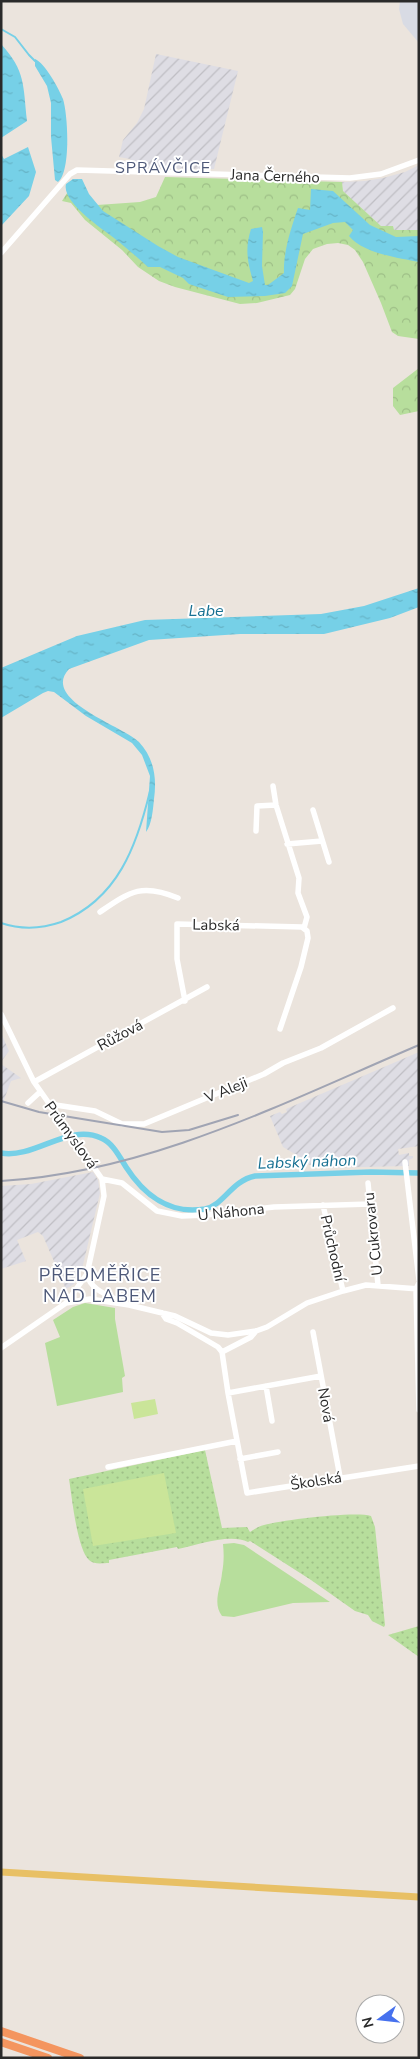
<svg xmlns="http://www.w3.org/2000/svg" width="420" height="2059" viewBox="0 0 420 2059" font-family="'Nunito Sans',sans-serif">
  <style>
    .industrial { fill: url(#industrial-furrows) }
    .airport { fill: #d8dbe4 }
    .grass { fill: url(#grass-dots) }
    .forest { fill: url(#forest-crowns) }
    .park { fill: #b7de9c }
    .pitch { fill: #cae599 }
    .water { fill: url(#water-ripples) }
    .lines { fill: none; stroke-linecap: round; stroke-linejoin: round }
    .stream { stroke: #76d0e7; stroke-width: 2 }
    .canal { stroke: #76d0e7; stroke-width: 5.5 }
    .minor { stroke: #fff; stroke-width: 5.5 }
    .major { stroke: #e8c065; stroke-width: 7 }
    .highway { stroke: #f4955f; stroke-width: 8 }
    .rail { stroke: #a0a4b3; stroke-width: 2 }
    .labels { text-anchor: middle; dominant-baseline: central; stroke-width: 4; stroke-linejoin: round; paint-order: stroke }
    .street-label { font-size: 15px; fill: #2a2a2a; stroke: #fff }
    .neighbourhood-label { font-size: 16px; letter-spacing: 1px; fill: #4d5878; stroke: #fff }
    .water-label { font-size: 16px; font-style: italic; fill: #167092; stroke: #fff }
    .quarter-label { font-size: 18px; letter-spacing: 1px; fill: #4d5878; stroke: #fff }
  </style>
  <defs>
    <pattern id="industrial-furrows" width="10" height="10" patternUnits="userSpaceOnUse" patternTransform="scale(1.25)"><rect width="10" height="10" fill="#dedde4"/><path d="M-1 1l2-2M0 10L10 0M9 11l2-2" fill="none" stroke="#bfbec4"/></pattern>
    <pattern id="grass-dots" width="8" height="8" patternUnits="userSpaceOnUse" patternTransform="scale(1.25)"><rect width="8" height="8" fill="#b7de9c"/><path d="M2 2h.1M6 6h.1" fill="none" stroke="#9ebf87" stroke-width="1.8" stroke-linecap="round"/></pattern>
    <pattern id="forest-crowns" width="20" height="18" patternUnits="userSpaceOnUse" patternTransform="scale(1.25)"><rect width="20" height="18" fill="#b7de9c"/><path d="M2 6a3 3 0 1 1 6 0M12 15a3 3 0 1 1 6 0" fill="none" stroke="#9ebf87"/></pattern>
    <pattern id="water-ripples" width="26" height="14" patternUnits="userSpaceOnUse" patternTransform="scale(1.25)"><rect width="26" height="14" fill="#76d0e7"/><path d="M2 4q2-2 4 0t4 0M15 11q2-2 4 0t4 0" fill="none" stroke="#66b3c6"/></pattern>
  </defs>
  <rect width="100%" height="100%" fill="#ebe4dd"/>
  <path class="industrial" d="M156,54l82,17 -24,98 -77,-1 -7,-9 -11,-2 4,-17 14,-17 7,-14z
    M419,165v65h-25l-13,-4 -38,-35 -1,-9 23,-1 18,-3 22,-6z
    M1,1033l8,18 -8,11z
    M419,1052v94l-21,3 1,6 10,-2v3h4v2l-4,2v6l-90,2v-3h-10l-1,-5h-3l-22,-13 -13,-31 10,-4 2,2 5,-2 -1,-3z
    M1,1064l20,14 -10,3 -10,27z
    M93,1172l5,8 2,13 -18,76 -8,15 -8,5 -23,-53 -5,-4 -21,8 9,21 -25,8v-83l30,-2z"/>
  <path class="airport" d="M400,1h19v42l-16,-19 -4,-15z"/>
  <path class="grass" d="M205,1450l17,78 25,-1 3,5c5,-3 9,-6 14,-7 18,-5 91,-14 107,-9l4,11 10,98 -1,2 -12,-6 -4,-6 -13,-4 -44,-31 -61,-39 -2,1c-18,-9 -51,3 -70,7l-1,-2 -68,13v3c-6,0 -15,2 -20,-3 -12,-11 -17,-63 -20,-81z
    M419,1626v31l-31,-22z"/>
  <path class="forest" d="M165,177l177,5 1,9 38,35h12l1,4h25v109l-21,-3 -6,-4 -11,-29 -18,-41 -8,-12 -7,-5 -10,-2 -11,1 -14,5 -8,10 -10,30 -5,6 -33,8 -17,1 -65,-17 -16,-6 -21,-14 -16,-17 -37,-30 -14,-17 -9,-2 12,-19 23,23 43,-3 16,-5z
    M419,368v43l-19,4 -7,-9v-18z"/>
  <path class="park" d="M85,1303l30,5v11l10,57 -3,2 1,14 -66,14 -12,-63 15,-6 -7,-17 20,-13z
    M234,1543l10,2 86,57 -37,1 -59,14 -12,-1c-10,-13 -1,-29 0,-43 2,-10 2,-20 1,-29z"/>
  <path class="pitch" d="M155,1399l3,15 -24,5 -3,-16z
    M164,1473l12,60 -83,13 -10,-57z"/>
  <path class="water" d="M1,44c25,27 22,42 26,77l-26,17z
    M35,59c10,4 24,30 28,40 5,16 8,73 -5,83l-3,-2 -4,-43v-34l-4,-17 -12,-20z
    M28,147l8,25 -7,24 -28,30v-72l3,5z
    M73,179h9l7,15 14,17 55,35 20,11 71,26 4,-2c-6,-20 -8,-33 -2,-52l11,-2 1,5 -1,34 3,19h3l16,-12c-1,-20 7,-45 14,-65l12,2 1,-21 22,2 37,34 26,12 23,-1v26c-20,-4 -57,-9 -70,-26l4,-6 -8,-8 -12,1 -30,11 -11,52 -7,7 -20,3 -37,1 -39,-13 -6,-6 -23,-11h-12c-9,-8 -19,-17 -29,-25 -13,-11 -58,-39 -53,-58z
    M419,588v19l-29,11 -66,16h-84l-91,6 -80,29c-29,31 54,57 70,73 15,16 18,36 15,57 -1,10 -2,25 -8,33l4,-56 -8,-21 -10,-12 -46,-27 -32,-24 -6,-1 -5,2 -42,25v-50l76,-32 68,-16 176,-6 43,-8z"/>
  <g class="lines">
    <path class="stream" d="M1,29l14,8 14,18 6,6
      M1,923c21,7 40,6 60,-1 57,-23 76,-77 89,-131"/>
    <path class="canal" d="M1,1153c34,6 67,-30 100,-15 12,5 18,18 25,29 18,28 44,48 79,42 19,-4 26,-28 50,-33l116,-4 48,1"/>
    <path class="minor" d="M1,253l69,-79 7,-4 273,8 31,-4 38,-14
      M273,786l3,19 23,73 -1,15 9,24 -3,11
      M313,810l16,52
      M256,831l1,-25 19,-1
      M287,844l35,-3
      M100,912c31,-21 42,-29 78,-14
      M185,1001l-8,-42v-35l125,3 5,4 1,7 -7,29 -21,62
      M1,1014l33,68 68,97 2,17 -17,78 -21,29 -65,45
      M34,1082l173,-95
      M28,1103l12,-11
      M49,1104l46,7 27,13h22l120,-50 19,-11 38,-15 72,-40
      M405,1162l14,118
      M102,1179l20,4 35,28 25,5 24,-1 68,-8 96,-3
      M368,1183l10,102
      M323,1205l20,86
      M87,1274c3,16 21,21 35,28
      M419,1283l-3,6 3,121
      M66,1303l24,-4 39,6 46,11 36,17 17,2 28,-4 11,-4 40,-24 36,-12 23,-6 53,4
      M162,1313l4,6 11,4 41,24 4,5
      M313,1332l27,145
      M321,1376l-93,17 19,100 172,-27
      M266,1386l6,35
      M228,1393l-6,-41 29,-15 5,-6
      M240,1459l38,-7
      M108,1467l129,-26"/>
    <path class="major" d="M1,1872l418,25"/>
    <path class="highway" d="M1,2031l79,27
      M1,2042l47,16"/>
    <path class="rail" d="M1,1101l38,11 123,20 27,-2 49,-15
      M1,1181c149,-9 284,-79 418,-136"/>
  </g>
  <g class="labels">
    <g class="street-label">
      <text transform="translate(275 176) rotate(2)">Jana Černého</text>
      <text transform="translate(216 925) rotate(1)">Labská</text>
      <text transform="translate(120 1035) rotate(-28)">Růžová</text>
      <text transform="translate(226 1090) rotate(-22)">V Aleji</text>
      <text transform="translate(71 1135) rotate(54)">Průmyslová</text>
      <text transform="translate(231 1212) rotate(-6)">U Náhona</text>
      <text transform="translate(373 1234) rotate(-96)">U Cukrovaru</text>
      <text transform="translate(333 1248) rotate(77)">Průchodní</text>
      <text transform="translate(326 1405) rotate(80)">Nová</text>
      <text transform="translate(316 1481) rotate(-9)">Školská</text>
    </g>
    <g class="neighbourhood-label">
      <text x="163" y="168">SPRÁVČICE</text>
    </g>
    <g class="water-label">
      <text x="206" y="611">Labe</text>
      <text transform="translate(307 1162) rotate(-2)">Labský náhon</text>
    </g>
    <g class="quarter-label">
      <text x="100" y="1275">PŘEDMĚŘICE<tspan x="100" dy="21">NAD LABEM</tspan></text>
    </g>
  </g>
  <rect width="420" height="2059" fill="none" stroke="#2a2a2a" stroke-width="5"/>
  <g transform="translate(380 2019) rotate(255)"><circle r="24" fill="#ffffff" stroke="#aaaaaa"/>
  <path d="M0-4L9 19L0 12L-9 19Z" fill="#4671ee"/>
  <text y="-8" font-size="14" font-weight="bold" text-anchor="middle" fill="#2a2a2a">N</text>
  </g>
</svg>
